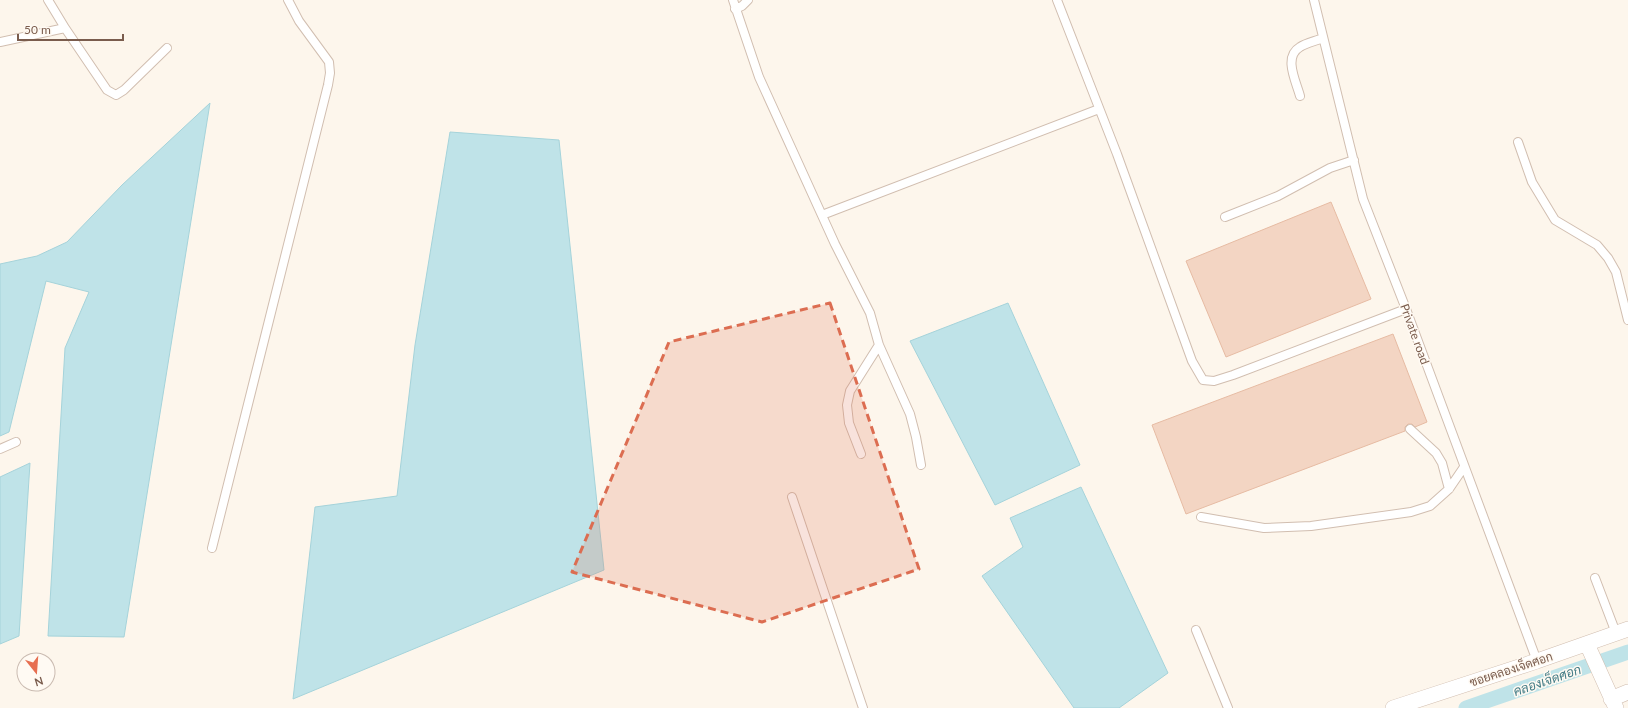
<svg xmlns="http://www.w3.org/2000/svg" width="1628" height="708" viewBox="0 0 1628 708" font-family="Lato,Sarabun,sans-serif">
  <style>
    .water { fill: #bfe3e8; stroke: #a5d3da }
    .lines { fill: none; stroke-linecap: round; stroke-linejoin: round }
    .canal { stroke: #bfe3e8; stroke-width: 15 }
    .building { fill: #f3d5c3; stroke: #e6bba3 }
    .lane-casing { stroke: #d1beb0; stroke-width: 10 }
    .street-casing { stroke: #d1beb0; stroke-width: 16 }
    .lane { stroke: #fff; stroke-width: 8 }
    .street { stroke: #fff; stroke-width: 15 }
    .marked { fill: #dc6d51; fill-opacity: 0.2; stroke: #dc6d51; stroke-width: 3; stroke-dasharray: 8 5; stroke-linejoin: round }
    .labels { text-anchor: middle; dominant-baseline: central; stroke-width: 3; stroke-linejoin: round; paint-order: stroke }
    .street-label { font-size: 12px; fill: #7a5c4d; stroke: #fffaf3 }
    .water-label { font-size: 13px; font-style: italic; fill: #437c86; stroke: #fffaf3 }
  </style>
  <rect width="100%" height="100%" fill="#fdf6ec"/>
  <path class="water" d="M210,103l-86,534 -76,-1 17,-288 24,-56 -43,-11 -37,151 -9,4v-172l37,-8 30,-14 55,-57z
    M450,132l109,8 45,430 -311,129 22,-192 82,-11 18,-151z
    M1008,303l72,162 -85,40 -85,-164z
    M30,463l-11,173 -19,8v-167z
    M1081,487l87,186 -49,35h-45l-92,-132 41,-29 -13,-29z"/>
  <g class="lines">
    <path class="canal" d="M1466,708l162,-56"/>
  </g>
  <path class="building" d="M1331,202l40,97 -145,58 -40,-96z
    M1393,334l34,88 -12,5 -3,-3h-4l-3,3v4l-219,83 -34,-89z"/>
  <g class="lines">
    <g class="lane-casing">
      <path id="lane" d="M48,0l17,28
        M733,0l26,77 76,167 35,69 9,32 31,69 6,23 5,28
        M1057,0l60,154 75,207 11,19 11,1 19,-6 173,-66
        M1314,0l49,199 43,110 131,352
        M735,9l7,-3 6,-6
        M0,42l65,-14 42,62 9,5 8,-5 43,-42
        M1300,96c-4,-15 -17,-39 0,-49 6,-4 16,-6 23,-9
        M1518,142l14,40 23,38 42,25 11,13 8,14 12,48
        M822,215l277,-106
        M1225,217l53,-21 52,-28 24,-8
        M1410,429l26,24 6,10 7,26
        M0,449l16,-7
        M861,454l-12,-31 -2,-18 3,-14 29,-46
        M792,497l71,211
        M1201,517l63,11 47,-2 100,-14 19,-6 19,-17 15,-22
        M212,548l116,-463 2,-12 -1,-11 -30,-41 -11,-21
        M1595,578l21,55
        M1196,630l32,78"/>
    </g>
    <g class="street-casing">
      <path id="street" d="M1587,644l29,64
        M1611,699l17,-7
        M1393,708l144,-47 91,-32"/>
    </g>
    <use href="#lane" class="lane"/>
    <use href="#street" class="street"/>
  </g>
  <path class="marked" d="M830,303l89,266 -157,53 -190,-50 97,-230z"/>
  <g class="labels">
    <g class="street-label">
      <text transform="translate(1415 334) rotate(70)">Private road</text>
      <text transform="translate(1511 669) rotate(-18)">ซอยคลองเจ็ดศอก</text>
    </g>
    <g class="water-label">
      <text transform="translate(1547 680) rotate(-19)">คลองเจ็ดศอก</text>
    </g>
  </g>
  <g transform="translate(36 672) rotate(163)"><circle r="19" fill="#fffaf3" stroke="#cabbb1"/>
  <path d="M0-3L7 15L0 10L-7 15Z" fill="#e76f51"/>
  <text y="-6" font-size="11" font-weight="bold" text-anchor="middle" fill="#7a5c4d">N</text>
  </g>
  <path d="M18 34v6h105v-6" fill="none" stroke="#7a5c4d" stroke-width="2"/>
  <text x="24" y="34" font-size="12" fill="#7a5c4d" stroke="#fffaf3" stroke-width="3" paint-order="stroke">50 m</text>
</svg>
